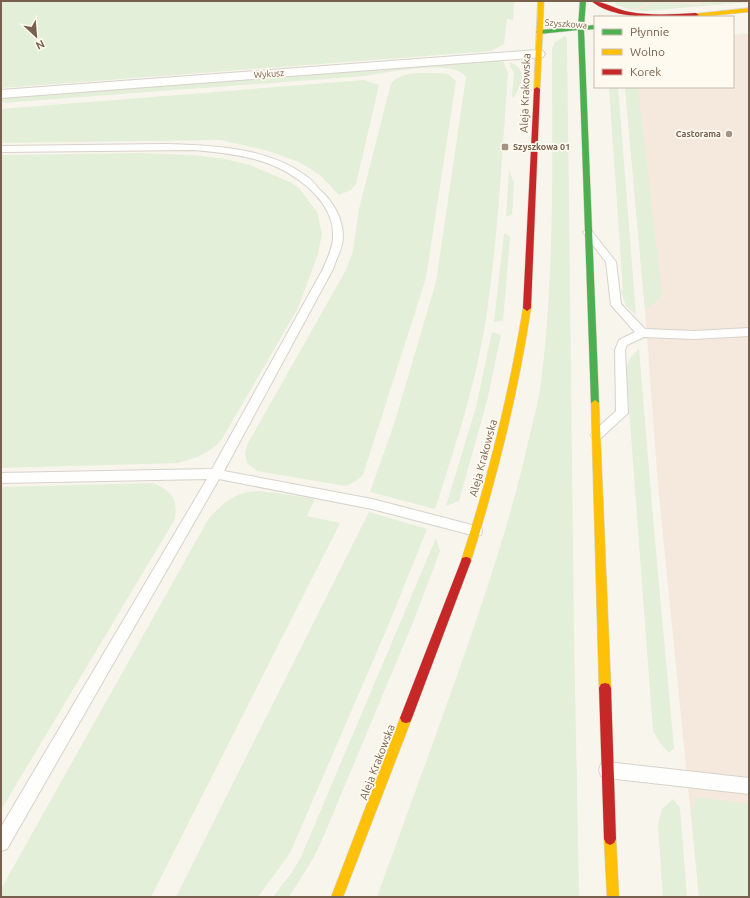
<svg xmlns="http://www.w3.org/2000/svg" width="750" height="898" viewBox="0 0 750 898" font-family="Ubuntu,sans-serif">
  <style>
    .commercial { fill: #f5e9de }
    .green { fill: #e3efd8 }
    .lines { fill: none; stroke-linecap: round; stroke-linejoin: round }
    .lane-casing { stroke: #d7d2cb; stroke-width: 2 }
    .street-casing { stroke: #d7d2cb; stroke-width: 2 }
    .fast-casing { stroke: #d8d2cb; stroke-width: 1 }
    .slow-casing { stroke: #d8d2cb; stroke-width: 1 }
    .jam-casing { stroke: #d8d2cb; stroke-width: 1 }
    .lane { fill: #fefefc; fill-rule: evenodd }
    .street { fill: #fefefc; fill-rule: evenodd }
    .fast { fill: #4caf50; fill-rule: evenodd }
    .slow { fill: #ffc107; fill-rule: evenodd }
    .jam { fill: #c62828; fill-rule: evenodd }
    .poi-dot { fill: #a49485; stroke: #fffaf0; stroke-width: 1.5 }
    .labels { text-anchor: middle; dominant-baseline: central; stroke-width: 3.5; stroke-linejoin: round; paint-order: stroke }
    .far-street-label { font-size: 9px; fill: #77604d; stroke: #fffaf0 }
    .far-poi-label { font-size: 9px; font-weight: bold; fill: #77604d; stroke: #fffaf0; text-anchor: end }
    .street-label { font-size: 11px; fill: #77604d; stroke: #fffaf0 }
  </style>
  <rect width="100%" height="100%" fill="#f8f5ed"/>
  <path class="commercial" d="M615,1h134v1l-113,9 -20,-6z
    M749,33v864h-50l-41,-412 -13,-175 -20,-223h108v-52z"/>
  <path class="green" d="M1,1h513l-1,19 -6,-1 -3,25 -13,7 -490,37z
    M615,1h37l-20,9 -16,-5z
    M702,1l47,1 -104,9h-9l18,-9 48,3z
    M565,36l2,2 7,596 5,263h-202c35,-98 72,-195 105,-294 17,-51 33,-103 45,-156 5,-21 11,-43 14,-64 14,-111 11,-223 11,-334l3,-7z
    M498,61l6,1 1,5 3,5c-6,83 -10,165 -22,247 -10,65 -31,128 -51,190l-65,-17 25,-71 41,-139 30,-205c-13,-19 -81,-4 -101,-1l-364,27v-5z
    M510,62c20,9 10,23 4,36l-2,-2 2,-24 -4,-5z
    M436,73l12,1 8,7 -30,197 -63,197 -7,6 -10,5 -89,-15 -10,-8 -2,-10 3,-10 98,-173 7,-19 6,-42 32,-126c11,-12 30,-10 45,-10z
    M364,80l15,5 -23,99 -5,6 -12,5 -19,-20 -21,-13 -34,-12 -45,-10 -219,3v-34z
    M609,87h9l18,228 -10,-9 -5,-16h2z
    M625,87h13l24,207 -3,5 -14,11z
    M139,153l54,2 32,4 25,6 40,17 9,6 18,24 5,21 -4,21 -20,54 -76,131c-14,16 -24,18 -45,24l-176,5v-313z
    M509,170l5,12 -2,32 -6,3z
    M504,233l6,3v2l-7,83 -9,1z
    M492,332l9,3 -14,66 -28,100 -13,5 30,-99z
    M639,349l16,192 19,207 -5,5 -9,-10 -7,-12 -27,-363 5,-11z
    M153,483c18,8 25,15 22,36l-174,291v-323z
    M259,491l18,2 38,6 -8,17 33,7 -189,374h-150v-8l208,-371c17,-17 25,-26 50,-27z
    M369,512l58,17 -39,97 -98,227 -32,44h-82z
    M436,538l4,13 -26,69 -89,213 -11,24 -25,40h-16l19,-25 9,-15z
    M697,797l52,7v93h-50l-8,-86z
    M673,799l7,9 7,89h-24l-5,-72 4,-16z"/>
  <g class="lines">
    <g class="lane-casing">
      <path id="lane" d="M164,144c46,1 104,3 142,32 5,3 9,8 13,13 14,12 24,29 24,48 0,11 -7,22 -10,32l-109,202 148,28 104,27 5,1 1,4 -1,4 -5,1 -104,-27 -153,-30 -212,370 -6,2v-24l206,-348 -206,4v-10l211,-4 111,-200c4,-10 10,-21 10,-32 1,-18 -8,-33 -21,-46 -33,-32 -73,-37 -118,-41l-193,2v-6z
        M588,229l3,1 25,32 5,42 24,25 49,2 55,-3v8l-55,3 -50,-2 -17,8 -2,5 3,63 -27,25 -4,1 -4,-1 -2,-3 2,-3 23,-21 -1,-61 4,-10 16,-8 -24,-27 -5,-43 -23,-30z
        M607,762l142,16v16l-142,-16 -6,-2 -2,-6 2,-6z"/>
    </g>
    <g class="street-casing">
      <path id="street" d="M538,50l5,1 2,3 -2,3 -542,41v-8z"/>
    </g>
    <g class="fast-casing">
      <path id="fast" d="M580,1h6l-2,25 11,-1v4l-11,1 15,373 -4,3 -4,-3 -13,-373 -39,4 -3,-2 3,-2 39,-3z"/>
    </g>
    <g class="slow-casing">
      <path id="slow" d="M538,1h6l-4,88 -3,2 -3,-2z
        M749,8v4l-50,5h-18l3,-2z
        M527,305l4,3c-13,86 -34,170 -60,253l-1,3 -4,1 -4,-1 -1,-3c27,-83 48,-167 62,-253z
        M595,400l4,3 12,285 -2,4 -4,1 -4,-1 -2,-4 -8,-285z
        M406,713l4,1 2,4 -69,179h-12l69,-179 2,-4z
        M610,833l4,2 2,4 3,58h-12l-3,-58 2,-4z"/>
    </g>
    <g class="jam-casing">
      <path id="jam" d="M591,1c13,0 26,9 39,11 22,4 44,2 66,1l3,2c-6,3 -15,2 -22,2 -27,0 -63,2 -86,-16z
        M537,87l3,2 -9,219 -4,3 -4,-3 11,-219z
        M466,557l4,1 1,3 -59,157 -2,4 -4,1 -4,-1 -2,-4 61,-157 1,-3z
        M605,683l4,1 2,4 5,151 -2,4 -4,2 -4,-2 -2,-4 -5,-151 2,-4z"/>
    </g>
    <use href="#lane" class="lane"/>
    <use href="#street" class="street"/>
    <use href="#fast" class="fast"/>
    <use href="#slow" class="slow"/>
    <use href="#jam" class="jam"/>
  </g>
  <g class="poi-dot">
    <circle cx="729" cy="134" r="4"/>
    <rect x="501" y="143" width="8" height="8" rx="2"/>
  </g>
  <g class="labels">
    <g class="far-street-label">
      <text transform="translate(566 24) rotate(4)">Szyszkowa</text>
      <text transform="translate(269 74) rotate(-4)">Wykusz</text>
    </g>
    <g class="far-poi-label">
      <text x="721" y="134">Castorama</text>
      <text x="513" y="147" text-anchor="start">Szyszkowa 01</text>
    </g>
    <g class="street-label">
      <text transform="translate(525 93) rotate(-88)">Aleja Krakowska</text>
      <text transform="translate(483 458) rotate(-75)">Aleja Krakowska</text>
      <text transform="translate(377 762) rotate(-69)">Aleja Krakowska</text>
    </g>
  </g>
  <rect width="750" height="898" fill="none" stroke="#77604d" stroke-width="4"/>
  <rect x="594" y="16" width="140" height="72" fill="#fffaf0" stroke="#c9bcaf"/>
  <rect x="602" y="29" width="20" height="6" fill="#4caf50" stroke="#c9bcaf"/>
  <text x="630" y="36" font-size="12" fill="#77604d">Płynnie</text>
  <rect x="602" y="49" width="20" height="6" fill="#ffc107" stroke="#c9bcaf"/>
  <text x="630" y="56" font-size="12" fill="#77604d">Wolno</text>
  <rect x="602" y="69" width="20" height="6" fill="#c62828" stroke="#c9bcaf"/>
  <text x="630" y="76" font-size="12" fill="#77604d">Korek</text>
  <g transform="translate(36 36) rotate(154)" stroke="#fffaf0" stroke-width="3" paint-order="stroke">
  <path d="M0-3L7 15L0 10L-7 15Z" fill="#77604d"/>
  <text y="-6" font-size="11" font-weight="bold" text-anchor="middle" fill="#77604d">N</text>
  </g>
</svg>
